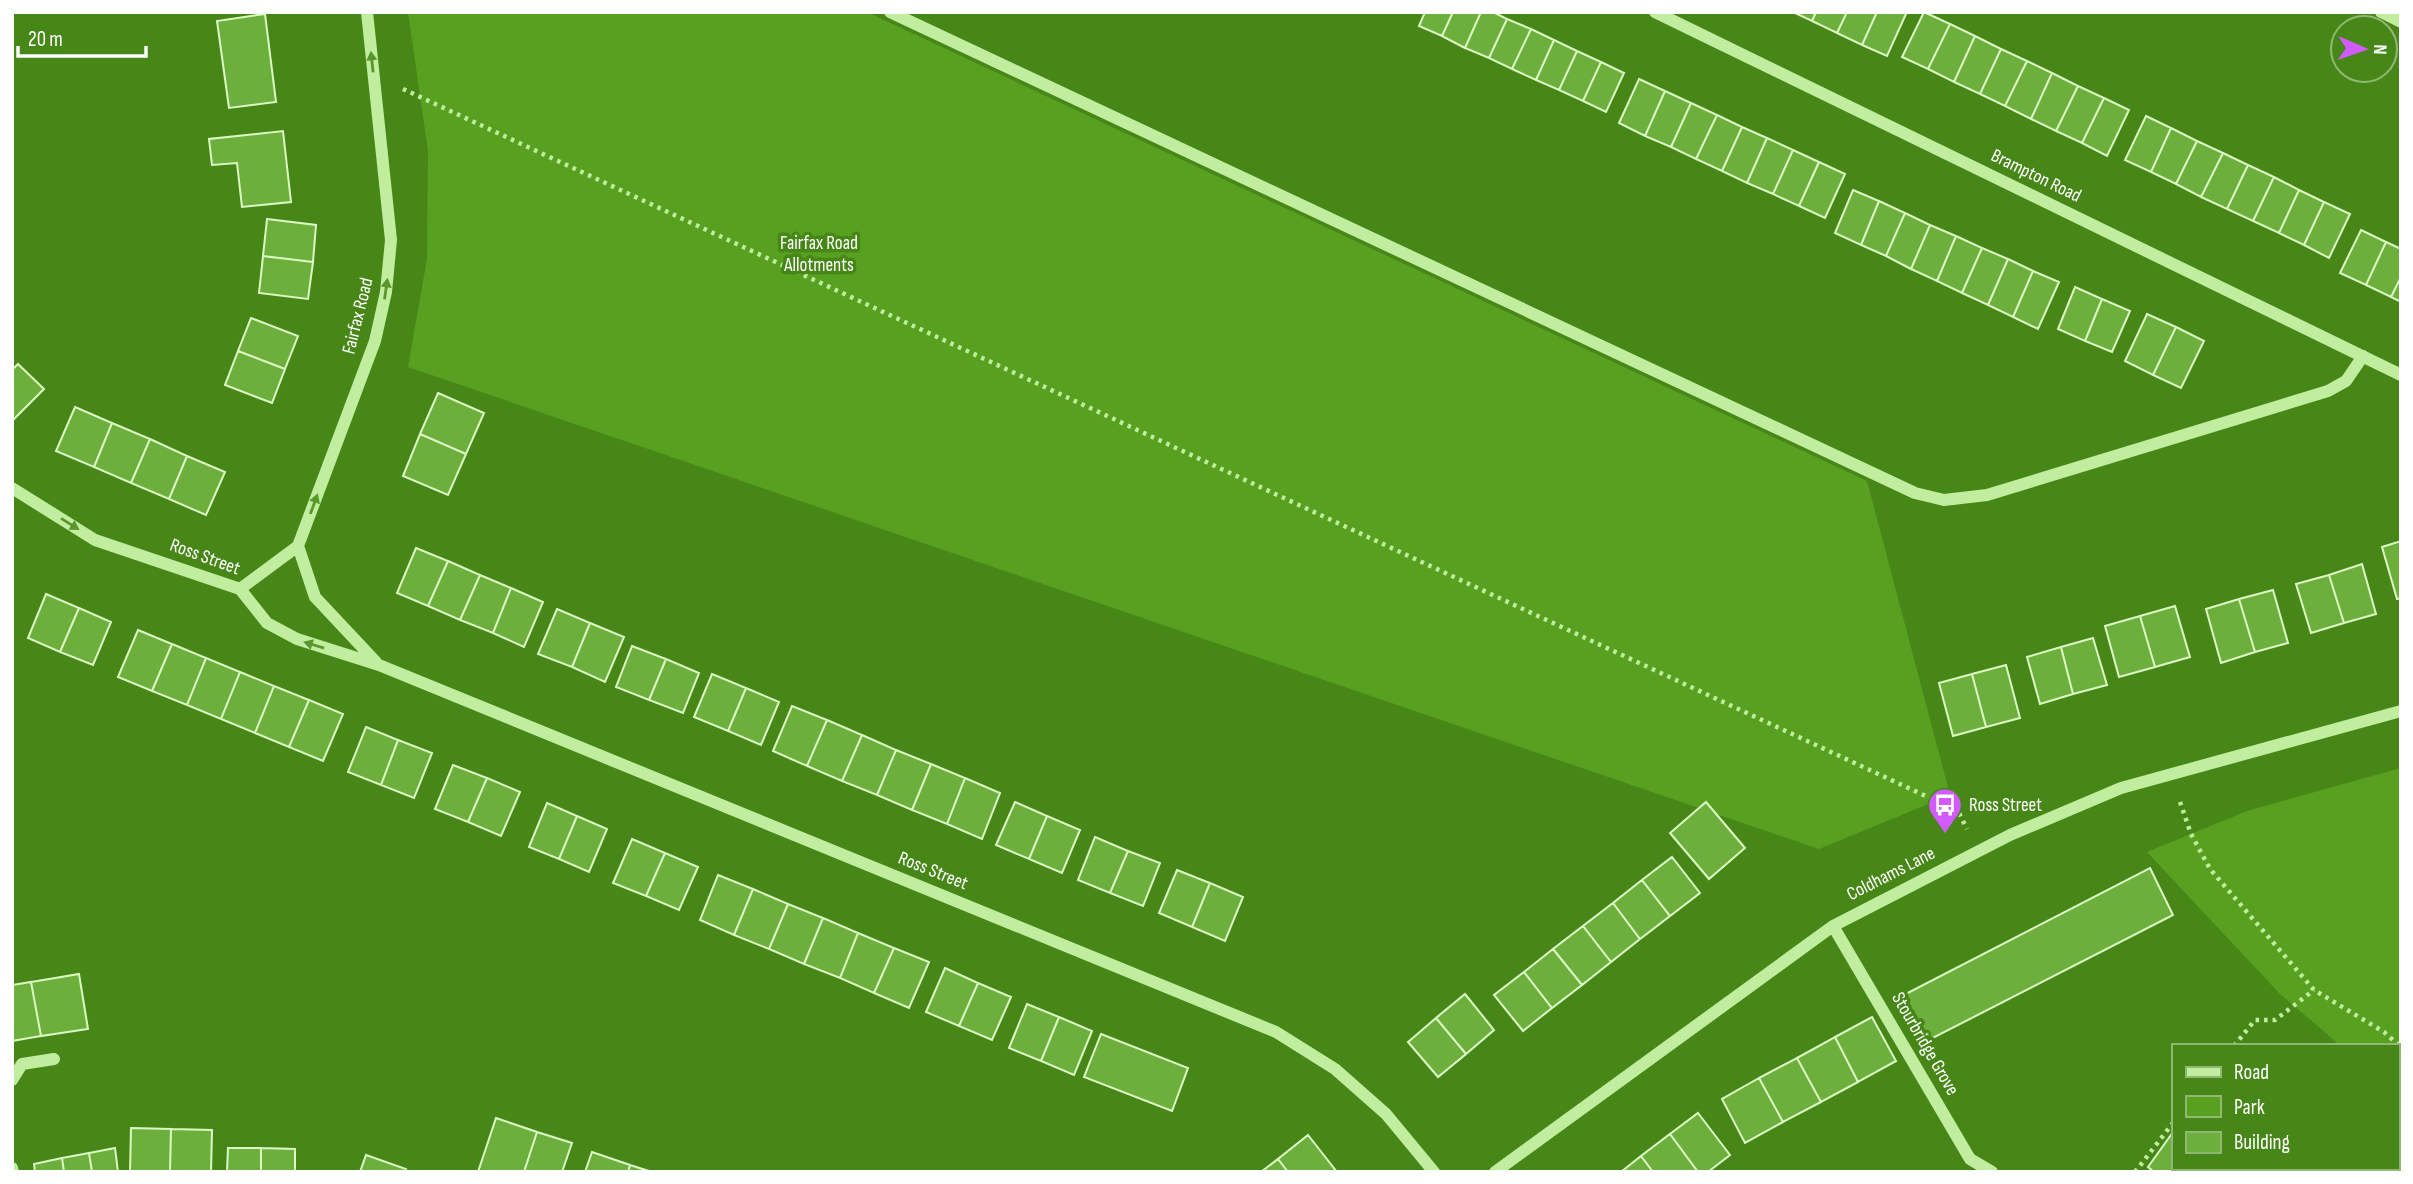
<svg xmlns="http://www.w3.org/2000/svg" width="2413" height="1184" viewBox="0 0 2413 1184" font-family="'Sofia Sans Condensed',sans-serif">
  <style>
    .green { fill: #58a120 }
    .building { fill: #6daf3c; stroke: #dcfac4; stroke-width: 2 }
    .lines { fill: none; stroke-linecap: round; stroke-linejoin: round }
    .path { stroke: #c1ed9f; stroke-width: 4.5; stroke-dasharray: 3.5 5; stroke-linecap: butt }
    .minor { stroke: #c1ed9f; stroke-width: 12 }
    .oneway { fill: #59962c }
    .labels { text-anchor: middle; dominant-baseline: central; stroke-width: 7; stroke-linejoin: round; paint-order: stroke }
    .street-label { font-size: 19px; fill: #fff; stroke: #478718 }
    .park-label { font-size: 19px; fill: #fff; stroke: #478718 }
    .poi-label { font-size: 19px; fill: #fff; stroke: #478718; text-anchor: start }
  </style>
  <rect width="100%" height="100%" fill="#478718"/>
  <path class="green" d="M408,12h459l1000,469 83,314 -131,54 -1411,-482 19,-108 1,-108z
    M2401,768v330l-4,-3v-49h-56l-62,-53 -132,-141 100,-41z"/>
  <path class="building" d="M1425,12h28l-11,24 -23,-10z
    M1453,12h28l-16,36 -23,-12z
    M1481,12h12l14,7 -18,39 -24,-10z
    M1793,12h23l-4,9z
    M1816,12h31l-10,21 -25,-12z
    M1847,12h30l-15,33 -25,-12z
    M1877,12h25l4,2 -19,42 -25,-11z
    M1924,12l26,12 -22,45 -26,-12z
    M265,14l11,88 -47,6 -12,-87z
    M1507,19l24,10 -19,40 -23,-11z
    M1950,24l25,12 -21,46 -26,-13z
    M1531,29l23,11 -18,40 -24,-11z
    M1975,36l26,13 -21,45 -26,-12z
    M1554,40l23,11 -18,39 -23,-10z
    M2001,49l26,12 -22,45 -25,-12z
    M1577,51l24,11 -18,39 -24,-11z
    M2027,61l25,12 -21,46 -26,-13z
    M1601,62l23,11 -18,39 -23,-11z
    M2052,73l26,13 -22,45 -25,-12z
    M1639,79l26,12 -20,45 -26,-13z
    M2078,86l26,12 -22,45 -26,-12z
    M1665,91l26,12 -20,44 -26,-11z
    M2104,98l25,12 -22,46 -25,-13z
    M1691,103l26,12 -21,44 -25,-12z
    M1717,115l25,12 -20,44 -26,-12z
    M2146,116l25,12 -20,44 -26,-12z
    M1742,127l25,11 -20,45 -25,-12z
    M2171,128l26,13 -21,43 -25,-12z
    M283,131l8,71 -49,5 -5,-44 -25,2 -3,-26z
    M1767,138l26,12 -20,44 -26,-11z
    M2197,141l26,12 -22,44 -25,-13z
    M1793,150l26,12 -20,44 -26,-12z
    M2223,153l25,12 -21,44 -26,-12z
    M1819,162l26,12 -20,44 -26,-12z
    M2248,165l26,12 -21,44 -26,-12z
    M2274,177l25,13 -20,43 -26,-12z
    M1853,190l26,11 -18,44 -26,-12z
    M2299,190l25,12 -20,43 -25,-12z
    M1879,201l26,12 -19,43 -25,-11z
    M2324,202l26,12 -21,44 -25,-13z
    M1905,213l25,12 -19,44 -25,-13z
    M267,219l49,6 -3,37 -50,-6z
    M1930,225l26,11 -19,45 -26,-12z
    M2361,230l25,12 -20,43 -26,-12z
    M1956,236l26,12 -20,45 -25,-12z
    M2386,242l15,7v28l-10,20 -25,-12z
    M1982,248l26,11 -20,46 -26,-12z
    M263,256l50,6 -5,37 -49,-6z
    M2008,259l25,12 -20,46 -25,-12z
    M2033,271l26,11 -21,47 -25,-12z
    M2401,277v25l-10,-5z
    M2075,287l27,12 -17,42 -27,-12z
    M2102,299l28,12 -18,41 -27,-11z
    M2147,314l29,13 -23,48 -28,-14z
    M251,318l47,18 -13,33 -47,-18z
    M2176,327l28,14 -23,47 -28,-13z
    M238,351l47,18 -13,34 -47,-18z
    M18,364l26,25 -32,32v-51z
    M438,393l46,20 -18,41 -46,-20z
    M75,407l37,16 -18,44 -38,-16z
    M112,423l38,16 -19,44 -37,-16z
    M420,434l46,20 -18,41 -45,-19z
    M150,439l37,17 -18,43 -38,-16z
    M187,456l38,16 -19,43 -37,-16z
    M2401,541v57l-4,1 -15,-52z
    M416,548l32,13 -20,45 -31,-13z
    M448,561l32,14 -20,45 -32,-14z
    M2362,564l14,50 -32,9 -15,-48z
    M480,575l31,13 -18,45 -33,-13z
    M2329,575l15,48 -33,10 -15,-49z
    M511,588l32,14 -19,45 -31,-14z
    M2273,590l15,53 -33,9 -16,-53z
    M46,594l33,14 -19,44 -32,-14z
    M2239,599l16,53 -34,11 -15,-54z
    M2175,606l15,51 -35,10 -15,-51z
    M79,608l32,14 -18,43 -33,-13z
    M557,609l33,14 -18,44 -34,-13z
    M2140,616l15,51 -36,10 -14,-51z
    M590,623l34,14 -19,45 -33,-15z
    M138,630l34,14 -20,47 -34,-14z
    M2093,638l14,47 -34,9 -12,-47z
    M172,644l34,14 -19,47 -35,-14z
    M632,646l34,13 -17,41 -33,-13z
    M2061,647l12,47 -33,10 -13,-47z
    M206,658l34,14 -19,47 -34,-14z
    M666,659l33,14 -16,40 -34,-13z
    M2006,665l14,53 -34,9 -14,-53z
    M240,672l34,14 -19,47 -34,-14z
    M712,674l34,14 -18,43 -34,-14z
    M1972,674l14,53 -33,9 -14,-53z
    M274,686l35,14 -20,47 -34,-14z
    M746,688l33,14 -18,43 -33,-14z
    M309,700l34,14 -20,47 -34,-14z
    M792,706l35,14 -20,46 -34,-15z
    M827,720l35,15 -20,46 -35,-15z
    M366,727l32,13 -17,45 -33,-13z
    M862,735l34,15 -19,45 -35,-14z
    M398,740l34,13 -18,45 -33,-13z
    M896,750l35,14 -19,46 -35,-15z
    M931,764l34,14 -18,46 -35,-14z
    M453,765l34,13 -19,44 -33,-13z
    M487,778l33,14 -19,44 -33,-14z
    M965,778l35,15 -18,46 -35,-15z
    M1015,802l32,14 -18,43 -33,-14z
    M1706,802l39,46 -36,31 -39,-46z
    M547,803l30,13 -18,43 -30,-12z
    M577,816l30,13 -18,43 -30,-13z
    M1047,816l33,14 -18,43 -33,-14z
    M1095,837l33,14 -18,42 -32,-13z
    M632,839l33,14 -19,43 -33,-13z
    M1128,851l32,12 -17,43 -33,-13z
    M665,853l33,14 -19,43 -33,-14z
    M1672,857l28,36 -30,23 -28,-36z
    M2150,868l23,47 -254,130 -23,-46z
    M1177,870l33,13 -18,44 -33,-14z
    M718,875l35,14 -19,46 -34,-15z
    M1642,880l28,36 -30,23 -27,-36z
    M1210,883l33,14 -18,44 -33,-14z
    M753,889l35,15 -19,45 -35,-14z
    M1613,903l27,36 -29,23 -28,-36z
    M788,904l35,14 -19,46 -35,-15z
    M823,918l35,15 -18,45 -36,-14z
    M1583,926l28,36 -29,23 -29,-36z
    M858,933l36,15 -20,45 -34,-15z
    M894,948l35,14 -20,46 -35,-15z
    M1553,949l29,36 -30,23 -28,-36z
    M945,968l33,15 -19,43 -33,-14z
    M1524,972l28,36 -29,23 -29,-36z
    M79,974l9,55 -47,7 -10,-54z
    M31,982l10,54 -29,5v-56z
    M978,983l33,14 -19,43 -33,-14z
    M1465,994l29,36 -28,24 -30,-36z
    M1027,1004l32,13 -18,44 -32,-13z
    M1059,1017l33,14 -18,44 -33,-14z
    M1872,1017l24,44 -38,21 -23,-45z
    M1436,1018l30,36 -28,23 -30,-35z
    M1101,1034l87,34 -16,43 -88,-34z
    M1835,1037l23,45 -37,20 -24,-44z
    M1797,1058l24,44 -38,20 -24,-44z
    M1759,1078l24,44 -38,21 -23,-44z
    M1698,1113l32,42 -22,17h-10l-28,-38z
    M496,1118l41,14 -13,40h-46z
    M131,1128l40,1 -1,43h-40z
    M171,1129l41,1 -1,42h-41z
    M537,1132l35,11 -10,29h-38z
    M2173,1132v36h18l-3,4h-34l-6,-5z
    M1670,1134l28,38h-45l-12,-16z
    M1308,1135l29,37h-49l-10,-13z
    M115,1148l3,24h-26l-3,-19z
    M228,1148h33v24h-34z
    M261,1148l34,1v23h-34z
    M592,1152l38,13 -2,7h-43z
    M89,1153l3,19h-28l-2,-14z
    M366,1155l40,14 -1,3h-45z
    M1641,1156l12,16h-32z
    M62,1158l2,14h-29l-1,-8z
    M1278,1159l10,13h-27z
    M630,1165l22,7h-24z
    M2191,1168h44l-2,4h-45z
    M2353,1168h27l4,4h-34z"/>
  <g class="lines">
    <path class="path" d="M403,89l1555,722 9,18
      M2180,802l11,32 19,35 104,121 70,42 17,15
      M2234,1046l21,-26h20l39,-30
      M2135,1172l38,-49"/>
    <path class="minor" d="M890,12l1025,481 29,7 43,-5 341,-104 18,-10 17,-25
      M1655,12l746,363
      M2381,12l20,10
      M12,488l83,52 145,49 27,34 30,16 82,26 897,367 59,37 51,45 48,58
      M298,546l17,51 61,65
      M240,589l58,-43 77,-205 11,-49 5,-52 -24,-228
      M1833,926l137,233 22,13
      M12,1080l10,-16 32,-5
      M12,1168l1,4
      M1495,1172l338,-246 177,-91 111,-47 280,-77"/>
  </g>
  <defs><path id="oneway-solid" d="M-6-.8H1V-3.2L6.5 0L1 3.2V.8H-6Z" transform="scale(1.75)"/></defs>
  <g class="oneway">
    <use href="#oneway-solid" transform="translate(372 62) rotate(-96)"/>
    <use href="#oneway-solid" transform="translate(386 289) rotate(-82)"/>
    <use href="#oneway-solid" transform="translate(314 504) rotate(-70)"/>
    <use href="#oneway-solid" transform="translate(70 524) rotate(32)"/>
    <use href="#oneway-solid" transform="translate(314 645) rotate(-163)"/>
  </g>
  <defs>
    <g id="bus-pin" transform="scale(1.75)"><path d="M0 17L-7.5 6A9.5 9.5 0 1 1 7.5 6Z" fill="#d25bff" stroke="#478718"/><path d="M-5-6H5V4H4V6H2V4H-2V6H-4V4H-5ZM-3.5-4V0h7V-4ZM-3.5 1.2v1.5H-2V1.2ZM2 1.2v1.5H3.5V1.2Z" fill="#fff"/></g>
  </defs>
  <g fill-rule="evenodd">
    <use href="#bus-pin" x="1945" y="805"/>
  </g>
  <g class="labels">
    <g class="street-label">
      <text transform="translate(2036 176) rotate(26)">Brampton Road</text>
      <text transform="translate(358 316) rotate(-76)">Fairfax Road</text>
      <text transform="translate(205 557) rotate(20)">Ross Street</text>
      <text transform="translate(933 871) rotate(22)">Ross Street</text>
      <text transform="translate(1891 874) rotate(-27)">Coldhams Lane</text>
      <text transform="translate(1925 1044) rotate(60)">Stourbridge Grove</text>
    </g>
    <g class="park-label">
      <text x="819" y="243">Fairfax Road<tspan x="819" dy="22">Allotments</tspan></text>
    </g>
    <g class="poi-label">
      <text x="1969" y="805">Ross Street</text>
    </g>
  </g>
  <rect width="2413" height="1184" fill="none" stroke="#ffffff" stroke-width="28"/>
  <rect x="2172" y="1044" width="228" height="126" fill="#478718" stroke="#91b774" stroke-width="2"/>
  <rect x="2186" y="1067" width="35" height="10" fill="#c1ed9f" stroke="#91b774" stroke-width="2"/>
  <text x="2234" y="1079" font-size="21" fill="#ffffff">Road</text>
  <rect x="2186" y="1096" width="35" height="21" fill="#58a120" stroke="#91b774" stroke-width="2"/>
  <text x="2234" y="1114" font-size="21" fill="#ffffff">Park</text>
  <rect x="2186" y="1132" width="35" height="21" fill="#6daf3c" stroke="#91b774" stroke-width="2"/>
  <text x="2234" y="1149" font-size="21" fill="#ffffff">Building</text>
  <g transform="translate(2364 49) rotate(92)"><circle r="33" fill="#478718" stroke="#91b774" stroke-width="2"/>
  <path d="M0-5L12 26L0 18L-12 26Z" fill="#d25bff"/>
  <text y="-10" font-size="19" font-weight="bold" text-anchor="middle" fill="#ffffff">N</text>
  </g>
  <path d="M18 46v10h128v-10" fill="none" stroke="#ffffff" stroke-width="3.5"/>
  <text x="28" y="46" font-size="21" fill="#ffffff" stroke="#478718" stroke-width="5" paint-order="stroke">20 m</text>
</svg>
